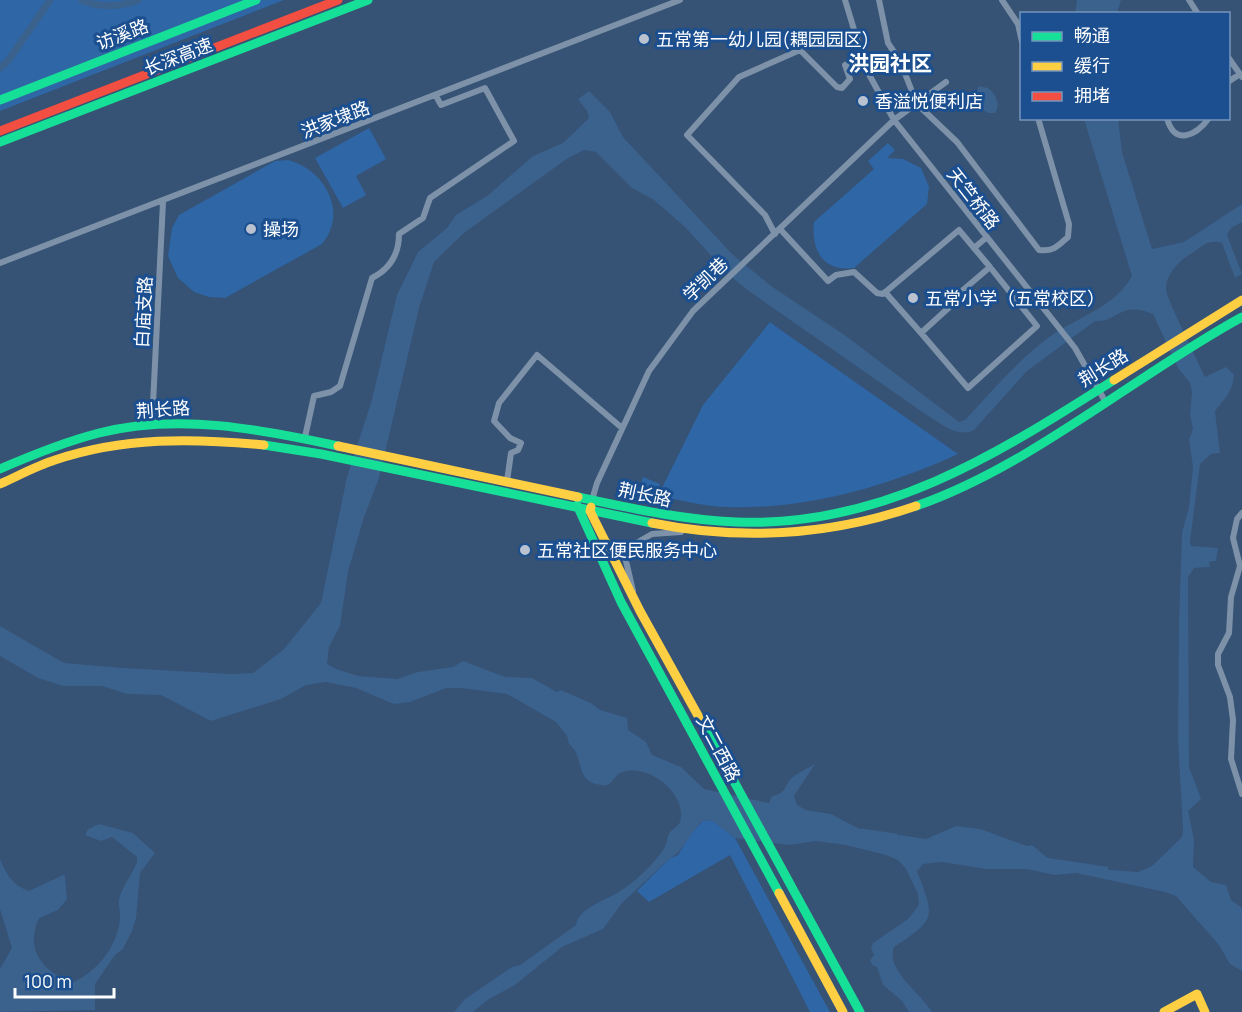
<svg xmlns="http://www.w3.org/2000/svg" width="1242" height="1012" viewBox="0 0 1242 1012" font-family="Manrope,'Noto Sans SC',sans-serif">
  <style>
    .green { fill: #2f66a5 }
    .water { fill: #3b618d; fill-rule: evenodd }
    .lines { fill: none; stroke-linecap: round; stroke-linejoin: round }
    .canal { stroke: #3b618d; stroke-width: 7 }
    .street { stroke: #7d92a8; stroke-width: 6 }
    .fast { stroke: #16e098; stroke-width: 9 }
    .slow { stroke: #ffcf43; stroke-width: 9 }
    .jam { stroke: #f24e42; stroke-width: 9 }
    .poi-dot { fill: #b9c2ce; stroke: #1b4f8f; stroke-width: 2 }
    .labels { text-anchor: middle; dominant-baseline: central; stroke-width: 6; stroke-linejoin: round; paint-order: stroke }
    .street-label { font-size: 18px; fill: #fff; stroke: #1b4f8f }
    .poi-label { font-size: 18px; fill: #fff; stroke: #1b4f8f; text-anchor: start }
    .quarter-label { font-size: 21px; font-weight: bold; fill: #fff; stroke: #1b4f8f }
  </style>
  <rect width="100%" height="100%" fill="#365274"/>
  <path class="green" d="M0,0h284l-284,111z
    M369,128l17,31 -30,17 10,19 -23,13 -28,-50z
    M888,143l7,7 -8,8 16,1 18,9 8,19 -2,17 -73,64c-32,4 -43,-19 -40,-46l60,-53 -6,-8z
    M288,160c36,9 61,52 34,84l-97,54 -16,-1 -15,-5 -16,-14 -10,-22 4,-28 7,-13 96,-54z
    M770,322l8,6 180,126c-72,33 -153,56 -232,53 -23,-1 -46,-7 -68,-11l45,-91z
    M643,477l17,7 -5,12 -17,-4z
    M704,820l9,1 22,17 95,174h-20l-80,-157 -81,47 -12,-11 32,-32 9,-4 14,-23z"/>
  <path class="water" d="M1077,0h44l-4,13h-42z
    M979,86l9,2c8,6 13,16 7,25h-7c-9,-5 -15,-17 -9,-27z
    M589,91l21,21 13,25 109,117 39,32 75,50 113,86 6,-2c28,-30 56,-64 90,-87 27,-17 61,-28 77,-57l-48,-157h34l4,33 30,97 32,-7 58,-38v18l-11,6 -4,7 15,39 -7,4 -13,-35c-15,-5 -21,5 -33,12 -10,6 -23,20 -23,33 -1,8 33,75 39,89l21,-10 8,8c-1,16 -9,24 -19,36l5,42 -9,1 -11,10 -10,78 1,4 27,2 -2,13 -7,1 1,5 -16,1 -6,9 1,190 12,32 -13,12 6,29 -1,27 18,15 15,3 5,15 11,8v63l-12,-7 -11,-19 -43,-49 -11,-4 -89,-19 -22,2 -27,-6h-41l-44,-7 -19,2 -6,7c17,46 21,47 -23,76 -9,23 27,46 38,65h-23l-7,-11 -19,-16 -6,-18 -4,-1 -3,-6 4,-5 -3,-7 2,-5 35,-24 11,-14 -1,-11 -12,-25 -8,-9 -12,-5 -40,-10 -30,-4 -27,4 -54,-7 -22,-17 -9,-1c-14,11 -20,32 -35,39l-47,44 -19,26 -41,18 -47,38 -26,14 -16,13h-19l11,-13 47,-32 8,-2 56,-40c3,-17 26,-23 39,-31 18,-10 37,-28 48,-44 4,-6 4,-13 7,-18 3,-3 8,-6 10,-10 8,-30 -36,-62 -62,-48 -8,9 -8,14 -22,10 -21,-5 -12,-29 -27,-40l-2,-8 -11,-14 -49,-28 -46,-6h-15l-36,14 -16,2 -38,-16 -30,-6 -20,3 -25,14 -70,22 -50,-26 -34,-1 -25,-8h-39l-25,-8 -38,-22v-30l64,37 59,5 109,6 21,-1 31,-24 37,-46 26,-126 24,-74 26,-108 21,-43 29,-24 9,-13 31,-19 46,-40 30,-13 26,-25 -2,-7 -9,-12zM584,150l12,2 36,36 22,12 31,27 40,44 21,18 182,127c15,9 29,22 46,14l53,-59 68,-50c23,2 24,-21 58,-7l25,54 12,15 2,9 -2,23 3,14 -4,11 4,27 -4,40 -7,26 -3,89 -1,118 5,90 -1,7 -30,29 -14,6 -81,-6 -25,-21 -5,1 -47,-17 -24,-3 -30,13 -26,-4 -18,2 -11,-2 -40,-21 -25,-4 -9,-5 -3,-9 21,-32c-7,4 -16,8 -22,13 -9,7 -6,17 -21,19l-3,7 -65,-14 -23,-22 -29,-12 -6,-13 -18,-12 -1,-12 -27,-8 -9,-7 -30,-13 -4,2 -25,-14 -27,-1 -42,-16 -10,6 -35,5 -21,7 -39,-3 -22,-7 -9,-5 2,-17 11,-21 8,-54 15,-52 16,-42 40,-170 15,-46 30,-29 104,-75z
    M99,824l34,9 22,20 -15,20 -4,46 -4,12 -9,18 -8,6 -20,29v26l-95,2v-43l12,-21 -12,-39v-50c6,15 13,27 29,32l34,-16 2,2 2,22 -9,11 -19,8c-15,32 5,56 35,64 24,-12 43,-35 46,-63 1,-7 -3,-15 0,-23 4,-12 12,-22 17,-34v-5l-25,-20 -11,4 -16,-6 3,-6z"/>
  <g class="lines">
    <path class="canal" d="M82,0c17,8 38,7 56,0
      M0,68l8,-7 42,-61
      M861,832l34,5
      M1045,861l60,9"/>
    <path class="street" d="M845,0l21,69 28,51 181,228 30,53
      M879,0l9,43 12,18 17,43 40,38 82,108c14,2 19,-4 29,-13l1,-13 -31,-106
      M1002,0l16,24 4,18
      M1189,0l9,14
      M1228,57l14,20
      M1228,82l12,-8
      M1167,118c7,28 29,18 42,0
      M780,229l48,52 8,-6 18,-3 23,21 6,1 76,-64 15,18 13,-11
      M775,234l-10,-19 -78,-80 52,-58 61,-27 37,37 5,1 8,-9 -5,-14 17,-7
      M0,263l680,-263
      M885,292l36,41 34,-31 1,-6 34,-29 -16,-19
      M921,333l47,55 69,-62 -47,-59
      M152,424l11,-222
      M305,437l9,-41 17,-4 9,-6 32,-108c18,-9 27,-23 27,-44l24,-16 7,-20 84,-57 -29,-53 -44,17 -5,-9
      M507,481l4,-28 7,-3 3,-7 -11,-5 -16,-17 5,-18 38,-48 85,73
      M592,500l5,-17 52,-112 44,-60 201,-191 52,-38
      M1242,513l-5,6 -4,19 7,28 -9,31 -2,36 -11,21v11l12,32 3,23 -2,39 11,35
      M633,591l-7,-30 5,-15 21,-12 29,-2"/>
    <path class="fast" d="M0,100l256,-100
      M0,142l368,-142
      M264,445l57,9 331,69
      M0,469c32,-14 64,-27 99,-36 79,-20 161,-4 239,13
      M578,497c52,11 104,23 158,25 145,6 260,-67 378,-142
      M577,505l44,97 158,291
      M916,506c115,-40 218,-130 326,-189
      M701,721l159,291"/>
    <path class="slow" d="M1114,380l128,-80
      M338,446l240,51
      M0,484c18,-8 36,-18 55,-24 68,-23 137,-22 209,-15
      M591,507l-1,4 50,100 61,110
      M652,523c90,18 177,13 264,-17
      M779,893l64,119
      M1164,1012l33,-18 8,18"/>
    <path class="jam" d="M0,131l338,-131"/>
  </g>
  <g class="poi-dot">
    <circle cx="644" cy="39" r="6"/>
    <circle cx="863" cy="101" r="6"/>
    <circle cx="251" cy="229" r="6"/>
    <circle cx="913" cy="298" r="6"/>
    <circle cx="525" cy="550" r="6"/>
  </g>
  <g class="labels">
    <g class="street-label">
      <text transform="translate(122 34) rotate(-21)">访溪路</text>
      <text transform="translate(178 56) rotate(-21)">长深高速</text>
      <text transform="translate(335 119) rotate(-21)">洪家埭路</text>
      <text transform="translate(974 198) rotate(52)">天竺桥路</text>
      <text transform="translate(705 279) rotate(-44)">学凯巷</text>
      <text transform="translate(143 312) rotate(-87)">白庙支路</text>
      <text transform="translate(1103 367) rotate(-32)">荆长路</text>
      <text transform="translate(163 409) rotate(-4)">荆长路</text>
      <text transform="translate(645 494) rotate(12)">荆长路</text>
      <text transform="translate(719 748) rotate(62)">文二西路</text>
    </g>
    <g class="poi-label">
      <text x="656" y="39">五常第一幼儿园(耦园园区)</text>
      <text x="875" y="101">香溢悦便利店</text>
      <text x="263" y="229">操场</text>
      <text x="925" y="298">五常小学（五常校区）</text>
      <text x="537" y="550">五常社区便民服务中心</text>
    </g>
    <g class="quarter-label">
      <text x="890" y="63">洪园社区</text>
    </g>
  </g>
  <rect x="1020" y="12" width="210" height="108" fill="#1b4f8f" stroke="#7695bc" stroke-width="1.5"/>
  <rect x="1032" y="32" width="30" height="9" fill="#16e098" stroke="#7695bc" stroke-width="1.5"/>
  <text x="1074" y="42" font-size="18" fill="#ffffff">畅通</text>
  <rect x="1032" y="62" width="30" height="9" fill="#ffcf43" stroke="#7695bc" stroke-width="1.5"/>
  <text x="1074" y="72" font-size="18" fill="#ffffff">缓行</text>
  <rect x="1032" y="92" width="30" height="9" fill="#f24e42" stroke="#7695bc" stroke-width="1.5"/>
  <text x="1074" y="102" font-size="18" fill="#ffffff">拥堵</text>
  <path d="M15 988v9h99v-9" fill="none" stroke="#ffffff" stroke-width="3"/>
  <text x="24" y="988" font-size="18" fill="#ffffff" stroke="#1b4f8f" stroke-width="4.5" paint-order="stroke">100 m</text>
</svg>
